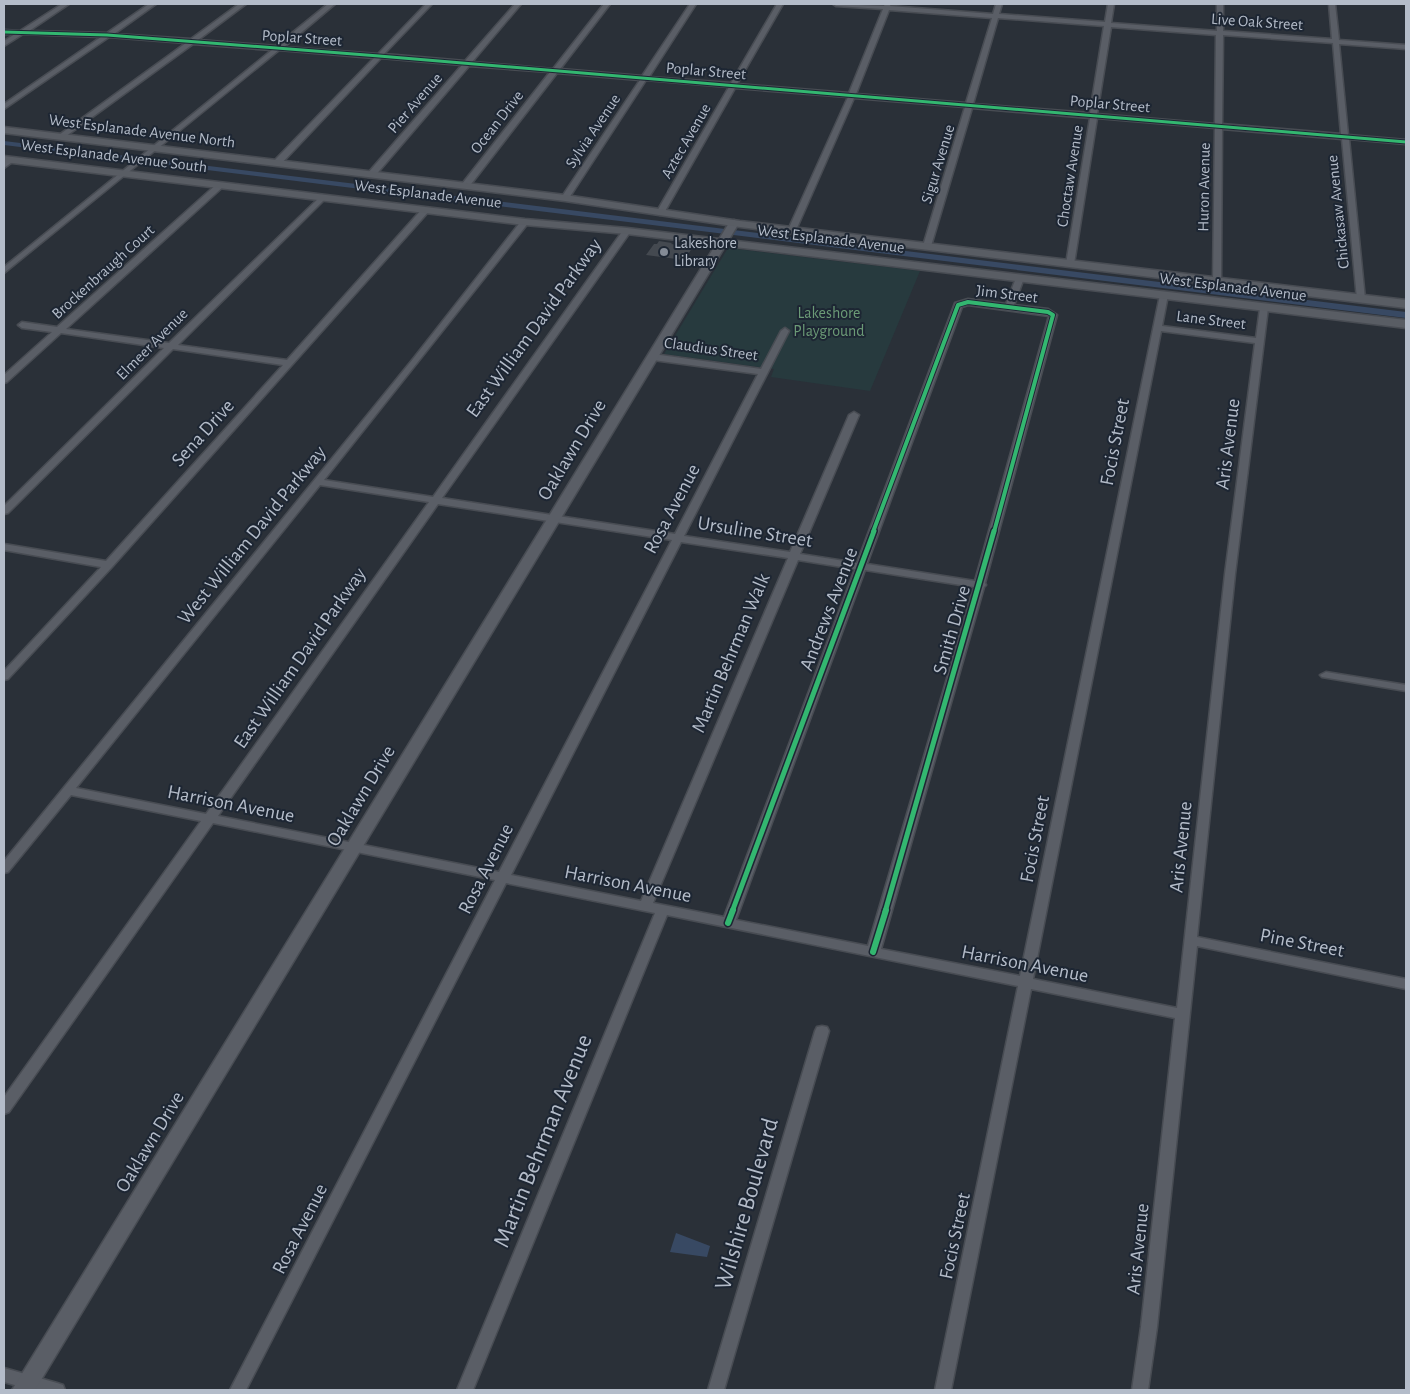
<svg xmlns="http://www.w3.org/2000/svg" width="1410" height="1394" viewBox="0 0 1410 1394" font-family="'Alegreya Sans',sans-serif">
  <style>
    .green { fill: #273a3e }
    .water { fill: #384963 }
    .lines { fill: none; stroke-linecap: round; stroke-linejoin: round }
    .canal { fill: #384963; fill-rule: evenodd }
    .building { fill: #444950 }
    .minor-casing { stroke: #484c53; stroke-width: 3 }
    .tertiary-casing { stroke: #484c53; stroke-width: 3 }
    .secondary-casing { stroke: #484c53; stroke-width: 3 }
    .minor { fill: #5a5e66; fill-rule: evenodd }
    .tertiary { fill: #5a5e66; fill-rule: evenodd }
    .secondary { fill: #595d64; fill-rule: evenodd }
    .cycleway-far3-casing { stroke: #1d2633; stroke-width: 5 }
    .cycleway-far2-casing { stroke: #1d2633; stroke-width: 6 }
    .cycleway-far1-casing { stroke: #1d2633; stroke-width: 8 }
    .cycleway-casing { stroke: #1d2633; stroke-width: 9 }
    .cycleway-far3 { stroke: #33b770; stroke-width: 3 }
    .cycleway-far2 { stroke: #33b770; stroke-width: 4 }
    .cycleway-far1 { stroke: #33b770; stroke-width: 5 }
    .cycleway { stroke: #33b770; stroke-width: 6 }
    .poi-dot { fill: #848b96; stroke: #1d2633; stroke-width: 2 }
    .labels { text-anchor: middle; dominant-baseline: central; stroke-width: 4; stroke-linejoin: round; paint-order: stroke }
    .far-street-label { font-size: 16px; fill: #b4bcc9; stroke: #1d2633 }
    .far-poi-label { font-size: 16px; fill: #b4bcc9; stroke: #1d2633; text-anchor: start }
    .far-park-label { font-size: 16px; fill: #6b9a76; stroke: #1d2633 }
    .street-label { font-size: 20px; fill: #b4bcc9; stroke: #1d2633 }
    .near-street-label { font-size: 24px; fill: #b4bcc9; stroke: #1d2633 }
  </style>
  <rect width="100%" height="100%" fill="#2a3038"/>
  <path class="green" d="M728,248l192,23 -50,120 -99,-14 3,-8 -110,-15z"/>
  <path class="water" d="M676,1233l34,13 -3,11 -37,-5z"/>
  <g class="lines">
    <path class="canal" d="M4,141l1402,171v6l-1402,-173z"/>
  </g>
  <path class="building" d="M659,241l13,2 -1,1 22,3 -9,13 -38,-5 8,-11h3z"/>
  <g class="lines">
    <g class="minor-casing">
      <path id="minor" d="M62,4h7l-40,27 78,2 42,-29h7l-42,30 77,5 48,-35h7l-48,36 78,6 52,-42h7l-51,43 94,7 48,-50h6l-48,50 81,7 50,-57h6l-49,58 81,7 51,-65h6l-50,65 82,7 48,-72h6l-47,73 82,6 46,-79h6l-46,80 112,9 34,-84 -47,-3 -3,-2 51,2 1,-2h6l-1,2 103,8 3,-10h6l-3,10 106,8 3,-18h6l-3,19 106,8v-27h6v27l109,8 -3,-35h6l4,36 67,5v4l-67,-5 9,91 58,5v4l-57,-5 16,160 -4,3 -4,-3 -15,-160 -120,-10 -1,152 -4,2 -4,-2 2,-153 -118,-10 -23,146 -4,2 -4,-2 24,-146 -118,-10 -41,138 -4,2 -4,-2 42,-139 -111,-9 -58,132 -4,2 -4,-2 60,-133 -113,-9 -71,125 -4,2 -4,-2 73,-126 -83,-7 -77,118 -4,2 -4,-2 79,-118 -83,-7 -89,115h-3l-4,-2 1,-2 88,-112 -81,-6 -95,111h-6v-4l94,-108 -81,-7 -101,107h-3l-4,-2 1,-2 100,-103 -95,-8 -275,223v-6l268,-217 -79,-6 -131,95 -4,-2 1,-2 127,-92 -77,-6 -105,72v-5l97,-67 -78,-3 -19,12v-5l11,-7h-11v-4l16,1zM889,10l103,8 -26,85 -110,-9zM998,18l106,8 -14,87 -117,-9zM1111,27l105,8 -1,89 -118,-10zM1223,35l110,8 8,91 -119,-10z
        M8,158l7,2 -11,8v-6z
        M218,183l7,2 -159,144 103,14 152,-147 4,2 -1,2 -146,145 109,15 136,-152 7,2 -318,357 -104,112 -4,1v-9l97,-104 -97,-17v-6l102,17 177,-196 -110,-16 -165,164 -4,1v-8l160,-158 -103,-15 -54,49 -3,1v-8l48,-43 -30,-4 -4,-3 4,-3 35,5z
        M522,220l7,2 -205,258 109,17 191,-268h3l4,2 -189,267 233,36 83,-160 -105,-14 -4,-3 4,-3 108,15 20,-38 4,-3 4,3 -105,205 106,16 59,-137 5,-3 5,3 -59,139 57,9 98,-260 13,-4 38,5 10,-26 4,-2 4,2 -10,27 34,4 9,6 -72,268 1,2 -2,2 -103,362 139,27 140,-681 4,-3 4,3 -6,31 94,12 4,-30 4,-3 4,3 -33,266 -38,363 209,42v10l-209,-43 -40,381 -9,63h-16l9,-63 34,-309 -144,-29 -80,401h-16l83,-404 -351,-71 -194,475h-16l198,-477 -149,-30 -260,507h-16l265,-510 -282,-57 -204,289 -5,2v-17l197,-276 -130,-26 -63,77 -4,1v-12l409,-502zM968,305l81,11 -74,265 -108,-17 95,-257zM1161,331l94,12 -30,231 -48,434 -144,-29zM320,485l109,17 -223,312 -130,-26zM438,504l234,36 -173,332 -281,-56zM681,542l107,16 -147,343 -130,-26zM798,560l57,9 -131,348 -71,-14zM865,570l109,17 -106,359 -132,-26z
        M1326,672l80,13v6l-84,-14 -2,-2z
        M822,1026l5,1 2,4 -105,359h-16l107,-359 2,-4z
        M4,1368l53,15 6,2 2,5h-33l-28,-8z"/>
    </g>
    <g class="tertiary-casing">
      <path id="tertiary" d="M734,220l5,3 -704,1167h-23l717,-1167z"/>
    </g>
    <g class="secondary-casing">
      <path id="secondary" d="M4,127l561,68 175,26 666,79v8l-666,-81 -175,-26 -561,-68z
        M4,156l521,63 102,9 779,92v8l-779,-94 -102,-9 -521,-63z"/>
    </g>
    <use href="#minor" class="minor"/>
    <use href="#tertiary" class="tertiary"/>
    <use href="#secondary" class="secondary"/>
    <g class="cycleway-far3-casing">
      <path id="cycleway-far3" d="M4,32l103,3 272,21 1027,86"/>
    </g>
    <g class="cycleway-far2-casing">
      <path id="cycleway-far2" d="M873,532l85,-227 10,-3 80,10 5,3 -59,217"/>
    </g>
    <g class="cycleway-far1-casing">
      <path id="cycleway-far1" d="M732,912l142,-381
        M885,912l109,-381"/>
    </g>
    <g class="cycleway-casing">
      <path id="cycleway" d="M728,923l5,-13
        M873,952l13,-42"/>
    </g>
    <use href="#cycleway-far3" class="cycleway-far3"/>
    <use href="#cycleway-far2" class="cycleway-far2"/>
    <use href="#cycleway-far1" class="cycleway-far1"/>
    <use href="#cycleway" class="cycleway"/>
  </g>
  <circle class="poi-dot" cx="664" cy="252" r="5"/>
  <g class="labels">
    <g class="far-street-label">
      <text transform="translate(1257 22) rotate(4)">Live Oak Street</text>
      <text transform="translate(302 38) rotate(4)">Poplar Street</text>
      <text transform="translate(706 71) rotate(5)">Poplar Street</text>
      <text transform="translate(415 103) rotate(-49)">Pier Avenue</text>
      <text transform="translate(1110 104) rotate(5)">Poplar Street</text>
      <text transform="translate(497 122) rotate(-52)">Ocean Drive</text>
      <text transform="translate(142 131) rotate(7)">West Esplanade Avenue North</text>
      <text transform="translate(593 131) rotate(-56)">Sylvia Avenue</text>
      <text transform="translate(686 141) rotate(-60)">Aztec Avenue</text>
      <text transform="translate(114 156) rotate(7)">West Esplanade Avenue South</text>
      <text transform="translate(938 164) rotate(-73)">Sigur Avenue</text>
      <text transform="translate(1070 176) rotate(-81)">Choctaw Avenue</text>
      <text transform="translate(1204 187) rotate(-89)">Huron Avenue</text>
      <text transform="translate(428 194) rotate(7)">West Esplanade Avenue</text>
      <text transform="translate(1338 212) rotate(-96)">Chickasaw Avenue</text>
      <text transform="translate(831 239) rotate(7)">West Esplanade Avenue</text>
      <text transform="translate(103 272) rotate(-42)">Brockenbraugh Court</text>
      <text transform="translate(1233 287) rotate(7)">West Esplanade Avenue</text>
      <text transform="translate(1007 294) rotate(7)">Jim Street</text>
      <text transform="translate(1211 320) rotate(7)">Lane Street</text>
      <text transform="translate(152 344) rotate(-45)">Elmeer Avenue</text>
      <text transform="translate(711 349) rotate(8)">Claudius Street</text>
    </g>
    <g class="far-poi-label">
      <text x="674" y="243">Lakeshore<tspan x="674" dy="18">Library</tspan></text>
    </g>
    <g class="far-park-label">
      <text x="829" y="313">Lakeshore<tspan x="829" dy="18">Playground</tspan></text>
    </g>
    <g class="street-label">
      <text transform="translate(534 328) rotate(-54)">East William David Parkway</text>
      <text transform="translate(203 433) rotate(-48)">Sena Drive</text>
      <text transform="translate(1115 442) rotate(-79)">Focis Street</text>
      <text transform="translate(1228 444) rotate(-83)">Aris Avenue</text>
      <text transform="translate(572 450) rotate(-59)">Oaklawn Drive</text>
      <text transform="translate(672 509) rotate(-62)">Rosa Avenue</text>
      <text transform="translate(755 532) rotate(9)">Ursuline Street</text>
      <text transform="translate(252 535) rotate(-51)">West William David Parkway</text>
      <text transform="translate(829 609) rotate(-69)">Andrews Avenue</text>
      <text transform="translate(952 630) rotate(-74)">Smith Drive</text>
      <text transform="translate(731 653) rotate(-67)">Martin Behrman Walk</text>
      <text transform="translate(300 658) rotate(-55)">East William David Parkway</text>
      <text transform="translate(361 796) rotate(-59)">Oaklawn Drive</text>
      <text transform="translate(231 804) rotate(11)">Harrison Avenue</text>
      <text transform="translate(1035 839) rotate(-79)">Focis Street</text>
      <text transform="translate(1181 847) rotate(-84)">Aris Avenue</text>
      <text transform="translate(486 869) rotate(-63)">Rosa Avenue</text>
      <text transform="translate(628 884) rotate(11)">Harrison Avenue</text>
      <text transform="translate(1302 943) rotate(11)">Pine Street</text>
      <text transform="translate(1025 964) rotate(11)">Harrison Avenue</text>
      <text transform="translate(150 1142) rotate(-59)">Oaklawn Drive</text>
      <text transform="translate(300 1229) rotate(-63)">Rosa Avenue</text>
      <text transform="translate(955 1236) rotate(-78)">Focis Street</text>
      <text transform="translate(1138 1249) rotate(-84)">Aris Avenue</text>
    </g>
    <g class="near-street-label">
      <text transform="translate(543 1141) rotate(-68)">Martin Behrman Avenue</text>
      <text transform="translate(747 1204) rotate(-74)">Wilshire Boulevard</text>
    </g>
  </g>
  <rect width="1410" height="1394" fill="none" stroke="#b4bcc9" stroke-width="10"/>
</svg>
